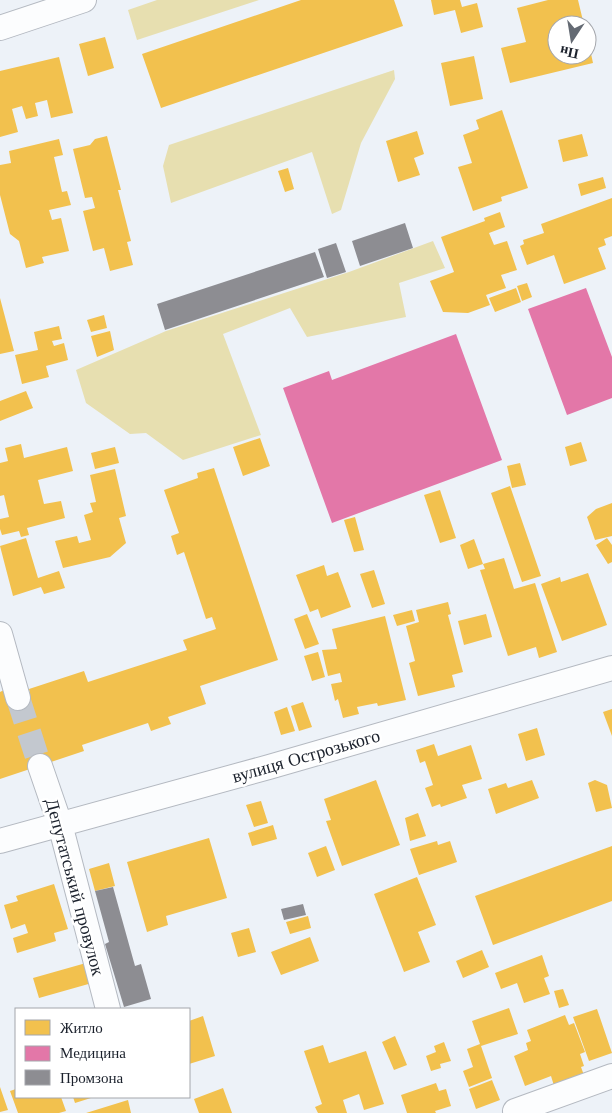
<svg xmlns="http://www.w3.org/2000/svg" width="612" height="1113" viewBox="0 0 612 1113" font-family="'Libre Baskerville',serif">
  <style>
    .green { fill: #e7dfb0 }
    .homes { fill: #f2c14e }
    .health { fill: #e377a8 }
    .industry { fill: #8d8d92 }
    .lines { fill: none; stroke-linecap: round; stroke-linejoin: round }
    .street-tunnel { stroke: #c3c8cf; stroke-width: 24; stroke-dasharray: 24 12; stroke-linecap: butt }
    .street-casing { stroke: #b4b9c1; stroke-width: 26 }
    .street { stroke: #fcfdfe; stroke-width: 24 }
    .labels { text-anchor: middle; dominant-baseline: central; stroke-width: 5; stroke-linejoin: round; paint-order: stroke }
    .street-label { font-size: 18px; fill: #1b212c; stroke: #fff }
  </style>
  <rect width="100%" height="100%" fill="#edf2f8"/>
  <path class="green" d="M157,0h102l-122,40 -9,-30z
    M394,70l1,9 -34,64 -20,67 -9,4 -20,-62 -141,51 -8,-37 6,-21z
    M433,241l12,27 -46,15 7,34 -99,20 -17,-29 -67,26 38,101 -78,25 -37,-27 -16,1 -44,-31 -10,-33 90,-39 183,-59z"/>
  <path class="homes" d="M301,0h93l9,26 -242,82 -19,-54z
    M431,0h29l2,7 15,-4 6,24 -22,6 -6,-23 -21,5z
    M548,0h30l6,25h-27v30h30l1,-15 5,23 -83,20 -9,-35 25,-6 -9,-34z
    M105,37l9,31 -26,8 -9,-32z
    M474,56l9,43 -33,7 -9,-43z
    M59,57l14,56 -22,5 -4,-18 -12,3 3,13 -12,3 -4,-13 -10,3 6,23 -18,5v-66z
    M502,110l26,78 -27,9 1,4 -29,10 -15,-44 14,-4 -9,-28 16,-6 -3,-9z
    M417,131l7,23 -10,4 6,17 -22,7 -12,-41z
    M582,134l6,22 -25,6 -5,-22z
    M107,136l14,54h-3l13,51 -4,1 6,23 -23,6 -6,-23 -11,3 -10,-40 12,-3 -3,-11 -7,1 -12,-49 17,-4 5,-6z
    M59,139l4,16 -9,2 8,35 5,-1 4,14 -22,5 3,10 9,-2 8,33 -27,6 2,6 -18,5 -7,-27 -9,-7 -10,-39v-30l11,-2 -2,-12z
    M288,168l6,21 -9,3 -7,-21z
    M603,177l3,11 -25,8 -3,-12z
    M612,198v38l-8,3 2,6 -8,3 8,21 -42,15 -10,-29 -27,10 -7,-19 4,-2 -1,-4 21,-7 -3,-9z
    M500,212l5,15 -16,6 5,12 13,-4 10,29 -16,5 5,13 -20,7 4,10 -22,8 -25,-1 -13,-31 24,-9 -13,-35 44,-16 -1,-3z
    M527,283l5,14 -10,4 -5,-15z
    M516,288l5,14 -26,10 -6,-14z
    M0,298l14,53 -14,3z
    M104,315l3,13 -16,4 -4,-12z
    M59,326l3,13 -10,2 2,5 10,-3 4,17 -22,6 3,11 -27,7 -7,-29 23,-5 -4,-18z
    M110,331l4,19 -17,7 -6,-21z
    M26,391l7,17 -33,13v-20z
    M260,438l10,28 -27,10 -10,-29z
    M581,442l6,19 -17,5 -5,-19z
    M21,444l3,14 43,-11 6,24 -35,9 6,24 17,-3 4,17 -38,10 2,7 -8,2 -2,-6 -17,4 -2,-6v-10l9,-2 -5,-22 -4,1v-33l8,-2 -3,-13z
    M115,447l4,16 -24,6 -4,-16z
    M520,463l6,22 -14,3 -5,-22z
    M214,468l64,192 -78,26 6,18 -38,13 3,7 -20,7 -3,-8 -66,22 2,6 -84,28v-87l4,-2 4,11 22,-7 -1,-5 55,-18 4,11 99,-32 -4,-10 33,-11 -4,-12 -6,2 -22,-67 -7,3 -6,-19 8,-3 -15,-43 34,-12 -1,-5z
    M115,469l11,47 -7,2 7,25 -16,14 -47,11 -8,-27 22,-5 2,7 12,-3 -7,-25 9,-3 -3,-9 6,-1 -6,-27z
    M510,486l31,90 -19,6 -31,-89z
    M440,490l16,48 -16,5 -16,-48z
    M612,503v33l-17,4 -8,-23 9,-8z
    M355,517l9,33 -10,2 -10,-32z
    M26,538l12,40 21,-7 6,17 -21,6 -3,-7 -28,9 -13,-50z
    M607,538l5,7v17l-4,2 -12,-19z
    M474,539l9,25 -15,5 -8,-24z
    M504,558l10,31 21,-6 22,69 -18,6 -3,-11 -28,9 -28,-86 5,-1 -2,-5z
    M324,565l3,11 11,-4 13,35 -30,11 -3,-9 -8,3 -14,-37z
    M374,570l11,34 -13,4 -12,-34z
    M588,573l19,52 -45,16 -21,-57 19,-7 1,5z
    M448,602l3,12 -3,1 15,57 -11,3 3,12 -37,9 -9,-33 6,-2 -9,-35 13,-4 -3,-12z
    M412,610l3,11 -18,5 -4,-11z
    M307,614l12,30 -14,5 -11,-30z
    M486,614l6,23 -28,8 -6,-24z
    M385,616l21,84 -28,6 -1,-3 -20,4 2,7 -16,4 -5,-19 -3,2 -4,-17 11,-2 -2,-9 -12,3 -6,-26 15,-1 -5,-20z
    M318,652l7,25 -13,4 -8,-25z
    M303,702l9,25 -13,4 -8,-25z
    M287,707l8,24 -14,4 -7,-23z
    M612,709v27l-9,-24z
    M537,728l8,27 -19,6 -8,-27z
    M434,744l4,12 33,-11 11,34 -20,6 5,13 -26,9 -1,-3 -8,3 -7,-19 8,-3 -8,-24 -5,2 -4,-13z
    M376,780l24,65 -58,21 -16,-45 5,-1 -7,-21z
    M532,780l7,18 -43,16 -8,-25 18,-6 2,5z
    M595,780l12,5 5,23 -16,4 -8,-29z
    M261,801l7,22 -14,4 -8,-22z
    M418,813l8,23 -16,5 -5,-23z
    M273,825l4,14 -25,7 -4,-13z
    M209,838l18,60 -61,18 2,9 -21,7 -20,-70z
    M437,841l1,4 12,-4 7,21 -38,13 -9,-26z
    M326,846l9,24 -18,7 -9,-24z
    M612,846v55l-119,44 -18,-49z
    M109,863l6,23 -20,5 -6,-22z
    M417,877l19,48 -18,7 12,30 -26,10 -30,-78z
    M54,884l14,45 -14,4 2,8 -39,12 -4,-15 15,-5 -3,-9 -14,5 -7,-24 14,-4 -2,-5z
    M308,916l3,12 -21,6 -4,-12z
    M249,928l7,24 -18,5 -7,-24z
    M310,937l9,24 -38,14 -10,-23z
    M482,950l7,17 -26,11 -7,-17z
    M542,955l7,21 -5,2 6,16 -26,9 -7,-20 -16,6 -6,-16z
    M86,963l6,20 -53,15 -6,-20z
    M563,989l6,16 -10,3 -5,-17z
    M509,1008l9,26 -37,12 11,32 -23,9 -6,-16 10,-4 -6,-18 13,-5 -8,-23z
    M597,1009l15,44 -23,8 -16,-44z
    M565,1015l4,10 5,-2 11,29 -5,2 4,12 -3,1 4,11 -30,11 -4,-13 -26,10 -11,-30 14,-6 -2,-7 5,-2 -4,-11z
    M203,1016l12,40 -26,8v-43z
    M395,1036l12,29 -13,5 -12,-28z
    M444,1042l7,19 -11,3 1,4 -10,3 -5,-15 10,-4 -2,-6z
    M323,1045l6,18 37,-12 18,53 -20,6 -5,-16 -16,6 4,13h-29l-3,-6 7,-3 -18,-53z
    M492,1080l8,20 -24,9 -7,-20z
    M436,1083l3,8 7,-2 5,17 -16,5 1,2h-29l-6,-18z
    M0,1087l8,23 -8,2z
    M223,1088l9,25h-33l-5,-14z
    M16,1089v8h45l5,14 -7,2h-41l-8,-22z
    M73,1097h21l-19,6z
    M128,1100l3,13h-45z"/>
  <path class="health" d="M586,288l26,69v41l-45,17 -39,-106z
    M456,334l46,126 -170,63 -49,-135 46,-17 3,9z"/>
  <path class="industry" d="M405,223l8,25 -53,18 -8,-25z
    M336,243l10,29 -19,6 -9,-29z
    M315,252l9,25 -159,53 -8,-26z
    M113,887l22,79 6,-2 10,35 -27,8 -19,-63 4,-2 -14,-51z
    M303,904l3,11 -22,5 -3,-11z"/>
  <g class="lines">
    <path class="street-tunnel" d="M18,698l22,68"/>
    <g class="street-casing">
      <path id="street" d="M0,28l84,-28
        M0,634l18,64
        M40,766l20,58 48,185
        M0,841l269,-74 343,-99
        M515,1111l97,-35"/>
    </g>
    <use href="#street" class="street"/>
  </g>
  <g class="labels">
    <g class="street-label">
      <text transform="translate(306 756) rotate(-16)">вулиця Острозького</text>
      <text transform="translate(75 887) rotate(75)">Депутатський провулок</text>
    </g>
  </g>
  <rect x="15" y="1008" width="175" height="90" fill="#ffffff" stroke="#a4a6ab"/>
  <rect x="25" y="1020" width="25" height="15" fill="#f2c14e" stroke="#a4a6ab"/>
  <text x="60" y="1033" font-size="15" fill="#1b212c">Житло</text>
  <rect x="25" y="1046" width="25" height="15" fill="#e377a8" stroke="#a4a6ab"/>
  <text x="60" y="1058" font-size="15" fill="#1b212c">Медицина</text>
  <rect x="25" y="1070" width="25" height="15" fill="#8d8d92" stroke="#a4a6ab"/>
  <text x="60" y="1083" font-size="15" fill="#1b212c">Промзона</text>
  <g transform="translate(572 40) rotate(192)"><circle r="24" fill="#ffffff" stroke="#a4a6ab"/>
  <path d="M0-4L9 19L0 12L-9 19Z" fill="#646a73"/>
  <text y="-8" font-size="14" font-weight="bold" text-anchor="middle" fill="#1b212c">Пн</text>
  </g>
</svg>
